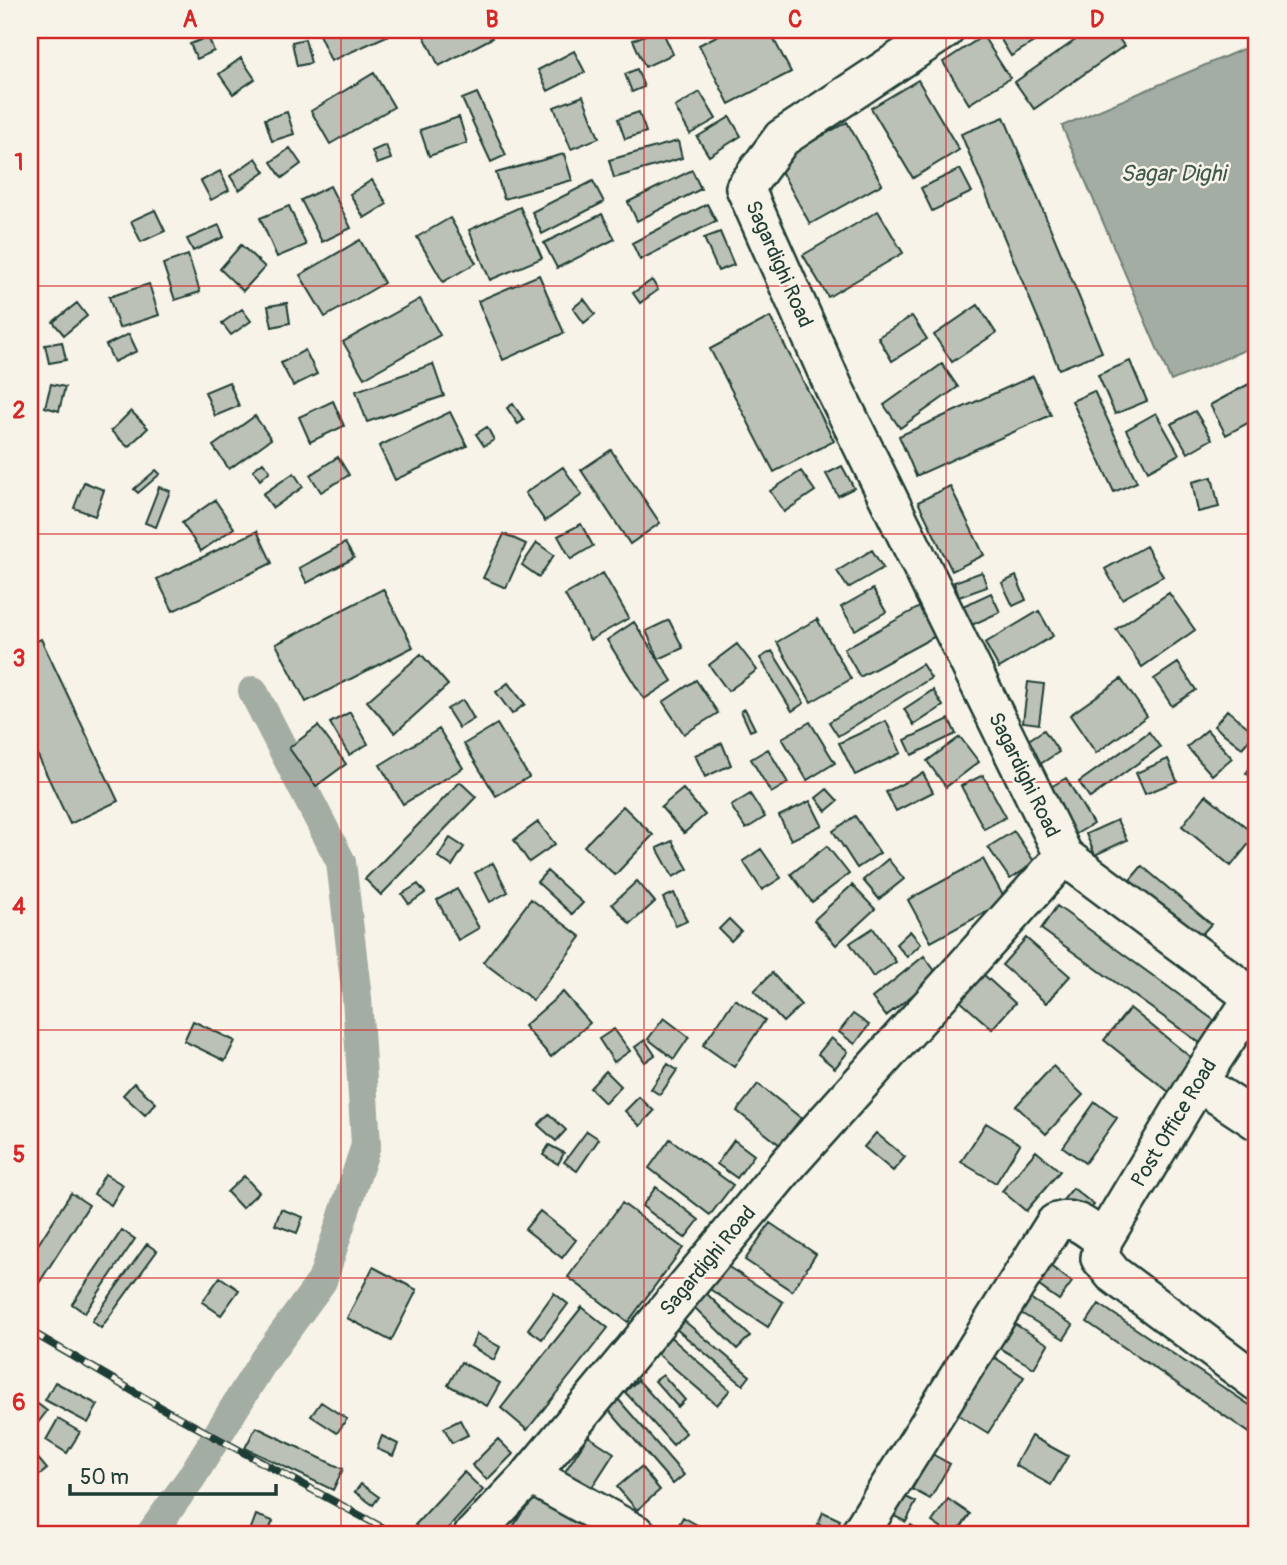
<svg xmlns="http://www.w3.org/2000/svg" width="1287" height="1565" viewBox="0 0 1287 1565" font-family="Pangolin,sans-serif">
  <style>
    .water { fill: #a4ada3; stroke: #6f8077; stroke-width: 2 }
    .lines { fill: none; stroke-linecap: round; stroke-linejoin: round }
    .canal { stroke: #a4ada3; stroke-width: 30 }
    .building { fill: #bbc1b6; stroke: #1f3d34; stroke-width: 2 }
    .minor-casing { stroke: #1f3d34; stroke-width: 42 }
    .minor { stroke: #f7f3e8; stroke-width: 37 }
    .rail-casing { stroke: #1f3d34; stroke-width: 8 }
    .rail { stroke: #f7f3e8; stroke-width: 5; stroke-dasharray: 16; stroke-linecap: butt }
    .grid { fill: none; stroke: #d62828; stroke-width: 2; stroke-opacity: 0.55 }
    .labels { text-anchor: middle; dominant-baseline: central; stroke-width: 5; stroke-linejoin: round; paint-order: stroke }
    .street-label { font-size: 21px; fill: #1f3d34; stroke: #f7f3e8 }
    .water-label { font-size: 23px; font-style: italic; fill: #405950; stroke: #f7f3e8 }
    .neatline { fill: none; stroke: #d62828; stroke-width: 2.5 }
    .grid-label { font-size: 23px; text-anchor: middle; font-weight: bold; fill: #d62828 }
  </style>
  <rect width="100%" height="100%" fill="#f7f3e8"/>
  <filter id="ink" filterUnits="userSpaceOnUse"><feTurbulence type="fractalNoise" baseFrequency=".0143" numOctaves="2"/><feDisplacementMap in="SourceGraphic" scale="14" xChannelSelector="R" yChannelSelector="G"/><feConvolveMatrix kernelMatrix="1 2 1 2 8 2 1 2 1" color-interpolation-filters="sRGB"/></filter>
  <g filter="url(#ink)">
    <path class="water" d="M1257,43v302l-86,36 -109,-255z"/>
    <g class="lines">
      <path class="canal" d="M150,1535l41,-57 73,-118 58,-79 44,-136 -9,-147 -16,-136 -88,-171"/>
    </g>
    <path class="building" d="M317,30h83l-69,31z
      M436,30h52l4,8 -53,28 -15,-30z
      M657,30h5l11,24 -28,13 -12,-27z
      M728,30h41l22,42 -62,32 -30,-59z
      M995,30h58l-42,26z
      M1090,30h23l11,16 -90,63 -19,-27z
      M983,36l27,42 -41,26 -26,-42z
      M208,37l6,14 -17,8 -7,-15z
      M305,39l6,24 -14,3 -5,-24z
      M574,51l11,21 -37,19 -10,-21z
      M241,58l14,21 -22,15 -14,-20z
      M637,69l7,18 -12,5 -7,-18z
      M374,73l20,34 -64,37 -19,-33z
      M918,80l41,70 -46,28 -42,-70z
      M700,92l16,27 -26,15 -15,-27z
      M477,93l29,62 -15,7 -29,-63z
      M583,96l16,42 -28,11 -17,-42z
      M287,112l7,22 -22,7 -7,-22z
      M639,112l7,20 -21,7 -7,-20z
      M459,117l8,26 -38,13 -9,-26z
      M730,117l11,19 -32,20 -12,-19z
      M1004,117l98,235 -43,17 -98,-235z
      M847,122l35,62 -72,40 -34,-62z
      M678,141l4,17 -68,20 -5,-18z
      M386,145l5,14 -14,5 -5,-13z
      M290,148l11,16 -19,14 -11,-16z
      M564,154l8,26 -68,19 -8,-26z
      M256,158l9,14 -26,18 -9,-14z
      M960,169l12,23 -40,19 -11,-23z
      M692,170l9,19 -64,32 -9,-19z
      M220,171l9,19 -18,10 -10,-19z
      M372,180l15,24 -23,14 -14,-24z
      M593,181l11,21 -62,32 -10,-22z
      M330,186l21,42 -29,14 -21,-42z
      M707,204l9,17 -76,39 -8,-17z
      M289,206l17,39 -29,12 -17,-39z
      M520,207l22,51 -52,22 -21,-50z
      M155,210l10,21 -24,11 -10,-21z
      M878,211l25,42 -75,44 -25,-42z
      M602,214l13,25 -58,29 -13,-25z
      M450,218l26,45 -33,19 -26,-45z
      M219,225l5,12 -31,14 -6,-12z
      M720,232l14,33 -16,6 -14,-33z
      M360,240l24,43 -59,34 -25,-42z
      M241,245l24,22 -22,24 -23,-22z
      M188,255l12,37 -25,8 -12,-36z
      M539,275l25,58 -61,27 -25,-59z
      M652,280l6,10 -18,13 -7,-10z
      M149,284l10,31 -40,13 -10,-31z
      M420,299l20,36 -76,43 -21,-36z
      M584,299l11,15 -11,9 -11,-15z
      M77,303l10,13 -23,19 -11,-13z
      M287,303l3,20 -18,4 -4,-21z
      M978,305l18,28 -44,29 -18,-27z
      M242,309l9,12 -20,14 -9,-12z
      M912,316l15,23 -35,22 -14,-24z
      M770,317l64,124 -60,31 -64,-123z
      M129,334l8,17 -23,11 -8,-17z
      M62,342l4,18 -17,3 -4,-18z
      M305,350l12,24 -24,12 -12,-23z
      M1130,361l17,40 -32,13 -17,-39z
      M433,364l11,32 -77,26 -11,-31z
      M942,364l16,23 -58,41 -16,-23z
      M1033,376l18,39 -135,61 -17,-40z
      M229,382l10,24 -24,10 -10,-24z
      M51,384l14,3 -6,24 -14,-4z
      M1249,384l8,17v17l-31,17 -16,-30z
      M1094,391l43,91 -23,10 -42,-91z
      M333,401l11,25 -34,16 -11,-25z
      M513,404l11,16 -6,4 -11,-16z
      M131,411l17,17 -20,19 -17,-16z
      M1195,411l17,28 -24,14 -17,-29z
      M450,412l17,34 -72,34 -16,-34z
      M1156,413l23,41 -31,17 -22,-41z
      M255,416l16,23 -42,30 -16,-23z
      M487,427l7,13 -10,6 -8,-12z
      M611,450l49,73 -30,21 -49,-74z
      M338,457l11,18 -28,17 -11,-17z
      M263,462l7,9 -10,9 -7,-10z
      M842,466l12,22 -16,8 -12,-22z
      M563,467l19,28 -37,26 -20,-28z
      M156,470l4,4 -22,19 -4,-4z
      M801,471l14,20 -31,21 -14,-21z
      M294,473l9,14 -30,21 -10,-14z
      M1212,477l7,30 -21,5 -6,-30z
      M84,482l20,8 -9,26 -21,-8z
      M950,486l34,69 -32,16 -34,-69z
      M159,487l11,4 -14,36 -11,-4z
      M215,500l19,28 -33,23 -19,-28z
      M581,524l12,22 -22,13 -13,-23z
      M257,531l15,32 -99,48 -16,-32z
      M504,534l22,10 -20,44 -23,-10z
      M345,543l9,15 -47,25 -8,-15z
      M537,543l17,12 -15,22 -17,-12z
      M1146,546l17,30 -41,23 -17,-30z
      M872,550l11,18 -35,20 -11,-17z
      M982,572l5,15 -28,10 -5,-15z
      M603,573l26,45 -39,22 -25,-45z
      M1016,576l10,24 -13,6 -11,-23z
      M383,589l30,58 -107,55 -30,-58z
      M873,589l13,23 -31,18 -14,-23z
      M991,593l9,19 -39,18 -9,-19z
      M1169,593l26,37 -53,37 -26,-38z
      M925,604l16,29 -81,44 -16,-28z
      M1039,611l14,25 -54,32 -14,-25z
      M817,619l34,60 -40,23 -34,-60z
      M669,620l14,28 -24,11 -13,-28z
      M634,622l38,59 -28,18 -37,-59z
      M41,639l77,162 -48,23 -40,-85v-95z
      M737,644l20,26 -29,21 -19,-26z
      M772,651l32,52 -12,8 -32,-53z
      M421,654l27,31 -53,48 -28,-32z
      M1178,663l18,27 -24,16 -18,-27z
      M922,664l9,14 -93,58 -9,-14z
      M1121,679l26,37 -51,37 -26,-38z
      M696,680l22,33 -34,21 -21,-32z
      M1028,682l16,2 -5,40 -16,-2z
      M508,683l17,21 -13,10 -16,-22z
      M933,690l10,16 -29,19 -10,-16z
      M463,700l11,19 -15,9 -12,-19z
      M745,709l10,20 -5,2 -9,-20z
      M1227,710l28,23 -13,15 -28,-22z
      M350,712l18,32 -19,11 -19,-32z
      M949,719l7,15 -44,21 -7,-15z
      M886,721l15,32 -46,22 -16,-32z
      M810,722l25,41 -28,17 -25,-42z
      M497,724l32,53 -33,19 -32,-52z
      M318,726l28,38 -30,22 -27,-38z
      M439,729l24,39 -60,36 -23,-39z
      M1044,730l15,22 -25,16 -15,-22z
      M1207,730l25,28 -20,17 -25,-28z
      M1149,732l11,15 -70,51 -11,-16z
      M960,737l19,25 -33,25 -19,-26z
      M722,743l9,22 -26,12 -10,-22z
      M768,749l20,34 -17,10 -20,-34z
      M1168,759l9,22 -32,13 -9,-21z
      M1257,759v23l-11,-9z
      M923,773l10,19 -37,19 -10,-19z
      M983,775l23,42 -22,12 -23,-43z
      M1066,778l27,46 -22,13 -27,-46z
      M460,782l16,15 -95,98 -16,-16z
      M683,789l22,26 -21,18 -23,-26z
      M827,789l11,12 -12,10 -10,-13z
      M750,794l15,23 -19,12 -15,-23z
      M1206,795l50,40 -25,31 -49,-40z
      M810,801l12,24 -31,15 -12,-24z
      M623,806l30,29 -38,40 -31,-29z
      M855,816l25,37 -23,15 -24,-37z
      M1117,820l10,20 -32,15 -9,-21z
      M538,822l17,22 -26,18 -15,-22z
      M1014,831l21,32 -25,16 -22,-32z
      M450,838l14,9 -12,19 -14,-9z
      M672,841l16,28 -15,8 -16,-29z
      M827,846l22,28 -37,28 -21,-28z
      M761,849l20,29 -19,12 -19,-29z
      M888,859l16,20 -25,20 -16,-19z
      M983,859l23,42 -75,41 -23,-42z
      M493,863l15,29 -18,10 -15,-29z
      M1142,866l69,58 -18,20 -68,-58z
      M547,871l36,32 -11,11 -35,-32z
      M637,881l18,21 -25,22 -18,-20z
      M418,884l7,9 -16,11 -7,-10z
      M852,885l23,24 -39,36 -22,-25z
      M457,889l22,39 -21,12 -21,-40z
      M674,893l13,28 -11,5 -13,-28z
      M531,899l50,38 -48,63 -50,-38z
      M1057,906l158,115 -15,22 -159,-114z
      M729,919l12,12 -10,10 -12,-12z
      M873,928l23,34 -23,15 -23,-34z
      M910,931l11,13 -14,13 -11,-13z
      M1026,938l44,38 -24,27 -44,-38z
      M924,956l14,19 -52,41 -14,-18z
      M772,973l29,32 -18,17 -29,-31z
      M983,974l32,29 -23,26 -32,-28z
      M563,992l27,31 -39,34 -27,-31z
      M735,999l30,21 -31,47 -31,-22z
      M1130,1008l64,52 -25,32 -65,-52z
      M853,1014l16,11 -14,19 -16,-12z
      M664,1018l25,19 -15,22 -26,-20z
      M193,1021l42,20 -10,20 -41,-20z
      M614,1029l16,22 -16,11 -15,-23z
      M831,1038l17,14 -13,16 -17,-14z
      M645,1040l10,15 -10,7 -10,-15z
      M668,1064l9,6 -17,25 -9,-6z
      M1053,1066l30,29 -37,39 -30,-28z
      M606,1071l15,15 -16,17 -15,-15z
      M134,1083l22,20 -11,12 -22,-20z
      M758,1084l43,34 -21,27 -43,-34z
      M639,1097l15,14 -14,15 -15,-15z
      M1095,1102l22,16 -32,45 -22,-16z
      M549,1114l17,16 -10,11 -18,-16z
      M986,1123l34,21 -24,39 -35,-21z
      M587,1131l12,8 -22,32 -13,-9z
      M876,1133l29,24 -12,14 -29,-24z
      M670,1139l63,46 -23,30 -61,-47z
      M734,1140l20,15 -17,23 -20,-14z
      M549,1145l15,8 -6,11 -15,-9z
      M1036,1151l24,20 -34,40 -24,-20z
      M105,1174l18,11 -12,20 -17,-11z
      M244,1176l15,16 -17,16 -15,-16z
      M656,1187l43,33 -14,18 -43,-32z
      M1073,1188l21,17 -10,12 -21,-17z
      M71,1193l18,12 -59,92v-40z
      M622,1203l61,45 -55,74 -60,-45z
      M281,1209l22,8 -6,16 -22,-8z
      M540,1211l36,29 -14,18 -37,-29z
      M770,1223l46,31 -24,37 -47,-31z
      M122,1230l13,9 -50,74 -13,-9z
      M147,1244l10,7 -56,77 -9,-7z
      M1045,1262l27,20 -13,18 -27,-19z
      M724,1264l59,38 -15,25 -60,-39z
      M373,1267l44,23 -26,51 -44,-23z
      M220,1277l19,13 -18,25 -19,-13z
      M554,1293l14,11 -26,35 -14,-10z
      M706,1293l44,43 -13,13 -44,-43z
      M1028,1297l45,28 -9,14 -45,-27z
      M1099,1304l158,106v28l-170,-116z
      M582,1307l26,21 -81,102 -26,-22z
      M682,1319l68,57 -7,9 -68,-57z
      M1011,1322l37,22 -14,24 -38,-22z
      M666,1333l64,57 -13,15 -65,-56z
      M477,1334l23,13 -6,13 -23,-14z
      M994,1357l30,20 -36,56 -31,-19z
      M461,1362l39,21 -13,23 -39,-21z
      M663,1375l22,25 -7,7 -23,-26z
      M638,1380l48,53 -13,12 -48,-53z
      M55,1382l43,23 -10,18 -43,-23z
      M30,1398l17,13 -17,22z
      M618,1399l66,76 -11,9 -66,-76z
      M321,1402l26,17 -10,14 -26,-17z
      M58,1419l22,13 -13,21 -21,-13z
      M460,1420l8,15 -16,8 -8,-15z
      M256,1427l87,42 -10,21 -88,-42z
      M382,1436l16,8 -5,12 -16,-7z
      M588,1436l26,17 -29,45 -26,-17z
      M1031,1436l37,20 -17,29 -36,-20z
      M498,1439l15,15 -26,26 -15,-15z
      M932,1454l18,10 -20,35 -18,-10z
      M36,1456l11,13 -17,14v-21z
      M641,1467l19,23 -23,20 -20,-23z
      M464,1472l19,18 -41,45h-16l-11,-10z
      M361,1484l18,13 -6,8 -18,-13z
      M536,1490l51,32 -9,13h-70z
      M902,1495l14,7 -10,20 -14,-7z
      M948,1499l22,15 -14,21h-5l-19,-13z
      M823,1512l17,8 -5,12 -17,-8z
      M256,1515l17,6 -6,14 -17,-4z
      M683,1517l32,18h-42z
      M911,1525l14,10h-22z"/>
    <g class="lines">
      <g class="minor-casing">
        <path id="minor" d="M945,30l-163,108 -37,50 90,202 229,466 190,142
          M1257,992l-59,90 -95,158 -3,18 13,16 144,108
          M1198,1082l59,39
          M530,1475l108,60
          M473,1535l57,-60 260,-313 274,-306
          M859,1535l196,-312c19,-9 33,6 48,17"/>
      </g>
      <use href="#minor" class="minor"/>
      <g class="rail-casing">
        <path id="rail" d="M30,1331l137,80 229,124"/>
      </g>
      <use href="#rail" class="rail"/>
    </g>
  </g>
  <path class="grid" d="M341,30v1505M644,30v1505M946,30v1505M30,286h1227M30,534h1227M30,782h1227M30,1030h1227M30,1278h1227"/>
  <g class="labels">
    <g class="street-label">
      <text transform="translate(779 264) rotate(66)">Sagardighi Road</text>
      <text transform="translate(1024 775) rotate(64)">Sagardighi Road</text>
      <text transform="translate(1174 1123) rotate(-59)">Post Office Road</text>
      <text transform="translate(708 1261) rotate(-50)">Sagardighi Road</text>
    </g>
    <g class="water-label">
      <text x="1173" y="173">Sagar Dighi</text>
    </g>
  </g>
  <rect width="1287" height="1565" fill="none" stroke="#f7f3e8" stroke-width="77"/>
  <path d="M70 1484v10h206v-10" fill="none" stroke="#1f3d34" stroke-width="3.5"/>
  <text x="80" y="1484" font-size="21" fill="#1f3d34" stroke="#f7f3e8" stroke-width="5" paint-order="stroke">50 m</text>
  <rect x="38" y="38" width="1210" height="1488" class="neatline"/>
  <g class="grid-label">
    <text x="190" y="27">A</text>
    <text x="492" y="27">B</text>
    <text x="795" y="27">C</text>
    <text x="1097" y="27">D</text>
    <text x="19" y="170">1</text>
    <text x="19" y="418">2</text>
    <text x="19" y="666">3</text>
    <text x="19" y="914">4</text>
    <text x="19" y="1162">5</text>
    <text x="19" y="1410">6</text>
  </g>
</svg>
